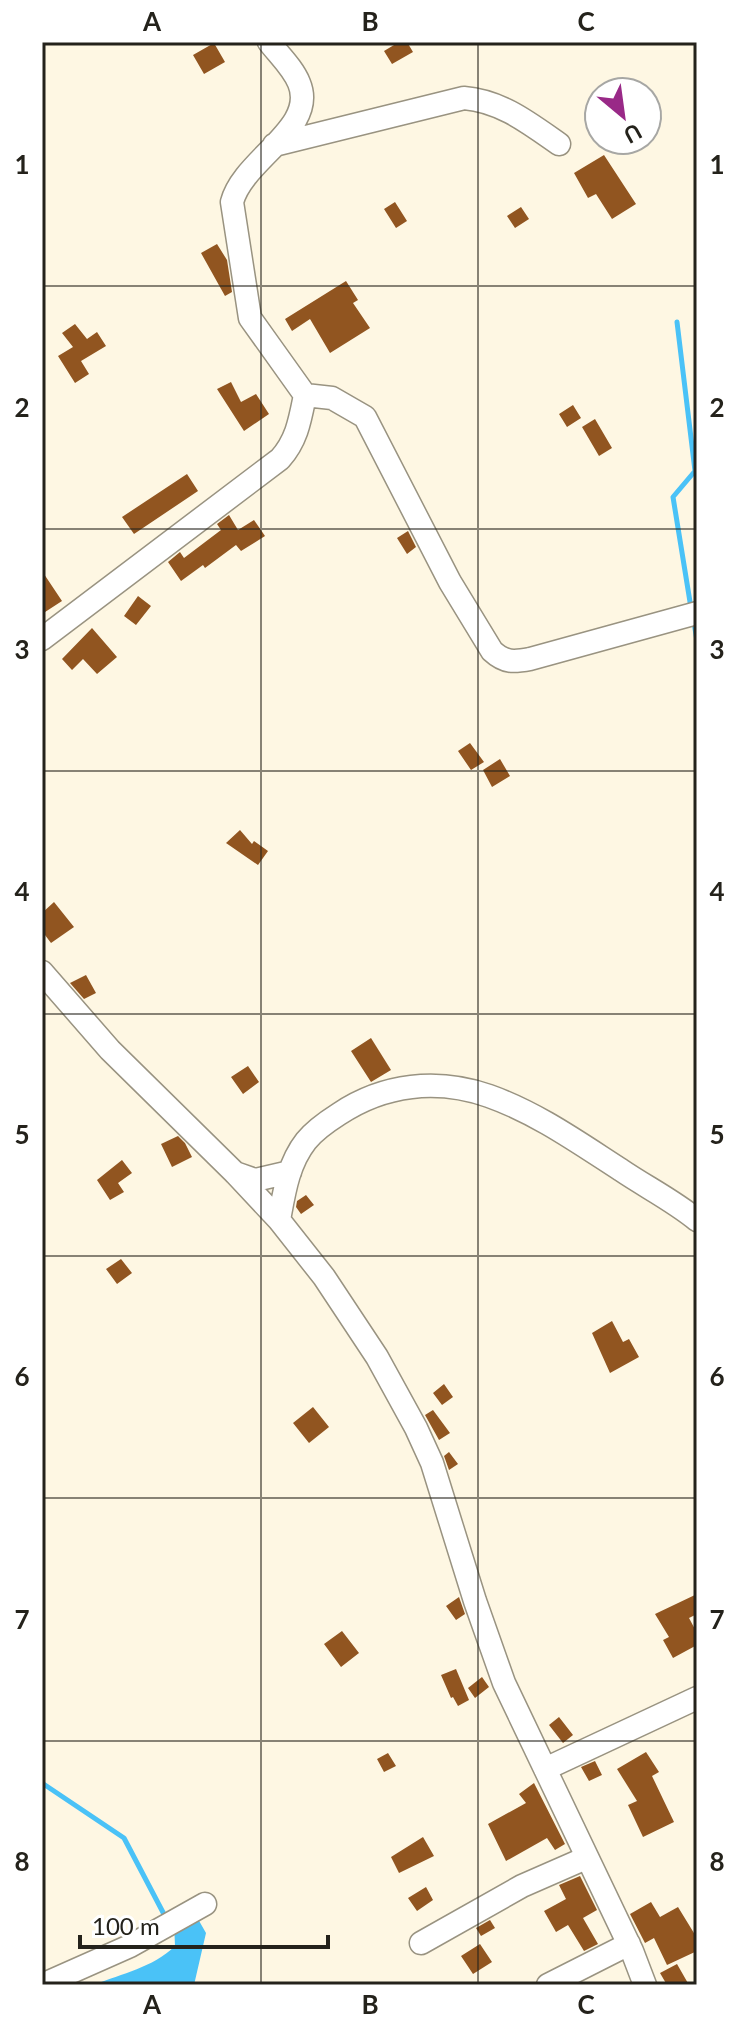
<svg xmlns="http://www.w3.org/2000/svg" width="739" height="2027" viewBox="0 0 739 2027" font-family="Lato,sans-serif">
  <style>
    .water { fill: #4ac2f7 }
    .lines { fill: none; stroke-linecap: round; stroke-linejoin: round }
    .stream { stroke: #4ac2f7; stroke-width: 5 }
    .building { fill: #915520 }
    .minor-casing { stroke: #999381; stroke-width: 25 }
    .minor { stroke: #fff; stroke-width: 22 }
    .grid { fill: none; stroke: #24221b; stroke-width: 2; stroke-opacity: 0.55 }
    .neatline { fill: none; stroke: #24221b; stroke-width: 3 }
    .grid-label { font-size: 26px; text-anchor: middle; font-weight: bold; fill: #24221b }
  </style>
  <rect width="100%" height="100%" fill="#fef7e3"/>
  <path class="water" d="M194,1912l12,21 -12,52h-100c29,-12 58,-17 81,-39l-1,-24z"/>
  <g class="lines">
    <path class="stream" d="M677,322l18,149 -22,26 18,111
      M694,622l3,19
      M42,1783l82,55 43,82"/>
  </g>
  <path class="building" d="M399,42h8l6,10 -21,12 -8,-13z
    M214,43l11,19 -21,12 -11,-19z
    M604,155l32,49 -24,15 -16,-25 -8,4 -14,-25z
    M395,202l12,19 -11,7 -12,-19z
    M521,207l8,12 -14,9 -8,-12z
    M217,244l10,16 5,32 -7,4 -24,-43z
    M346,281l12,19 -5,3 17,25 -40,25 -20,-34 -18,12 -7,-12z
    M75,324l12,15 10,-7 9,14 -25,15 8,13 -14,9 -17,-27 15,-9 -11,-14z
    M231,382l10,20 15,-8 13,20 -25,17 -27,-42z
    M573,405l8,13 -14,9 -8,-13z
    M595,419l17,29 -13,8 -17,-29z
    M187,474l11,17 -64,43 -12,-17z
    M229,515l9,15 16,-10 11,16 -24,15 -5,-6 -31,23 -2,-3 -22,16 -13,-19 12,-10 4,6 37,-28 -4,-6z
    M408,531l8,16 -9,7 -10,-16z
    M42,571l20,30 -20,13z
    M138,596l13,10 -15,19 -12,-9z
    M92,628l25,29 -20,17 -14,-15 -11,11 -10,-11z
    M470,743l14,19 -13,8 -13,-19z
    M500,759l10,17 -18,11 -9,-17z
    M240,830l12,14 2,-3 14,10 -10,14 -32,-22z
    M54,902l20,25 -23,16 -9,-12v-18z
    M86,975l10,18 -12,6 -14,-16z
    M371,1038l20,32 -20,12 -20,-31z
    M248,1066l11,16 -16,12 -12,-17z
    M178,1136l7,7 7,14 -20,10 -11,-23z
    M122,1160l10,13 -14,10 6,9 -14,8 -13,-20z
    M306,1195l8,10 -13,9 -5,-7 1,-6z
    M121,1259l11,14 -15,11 -11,-15z
    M612,1321l11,21 6,-3 10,18 -29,16 -18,-40z
    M444,1384l9,13 -11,8 -9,-12z
    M313,1407l16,20 -20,16 -16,-20z
    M433,1410l17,23 -11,7 -14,-25z
    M449,1452l9,12 -9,6 -5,-14z
    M697,1594v20l-8,4 8,15v12l-24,13 -10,-18 6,-3 -14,-23z
    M459,1597l6,17 -9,6 -10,-14z
    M342,1631l17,22 -18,14 -17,-23z
    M456,1669l13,31 -11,6 -5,-9 -2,1 -10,-23z
    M482,1677l7,10 -14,11 -7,-10z
    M559,1717l14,18 -10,8 -14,-18z
    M646,1752l13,20 -7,4 22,46 -31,15 -15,-32 9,-4 -20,-32z
    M388,1753l8,13 -12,6 -7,-13z
    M595,1761l7,14 -13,6 -8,-14z
    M534,1783l31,61 -10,6 -8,-12 -41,23 -18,-37 38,-21 -7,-9z
    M423,1837l11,19 -35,17 -8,-16z
    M580,1876l17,34 -14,8 15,26 -14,7 -16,-26 -12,7 -12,-21 22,-12 -7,-14z
    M426,1887l7,13 -16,11 -9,-13z
    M651,1902l9,15 18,-10 19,31v13l-30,14 -13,-27 -9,5 -15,-29z
    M490,1920l5,8 -14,8 -5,-8z
    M480,1944l12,18 -19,12 -12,-18z
    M677,1964l12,21h-22l-7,-12z"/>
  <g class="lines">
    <g class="minor-casing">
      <path id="minor" d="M274,145l190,-47c37,3 65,25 95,46
        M305,395l27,3 33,19 85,165 42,69c13,12 22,11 38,8l167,-46
        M42,639l238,-180c17,-19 20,-39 25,-64l-55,-77 -18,-116c11,-43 86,-74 67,-119 -6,-15 -20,-28 -30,-41
        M42,972l68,78 125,123 44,47 45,57 53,80 39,71 16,35 43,138 29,82 128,268 13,34
        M235,1173l20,7 35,-8
        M279,1220c5,-27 9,-56 27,-79 8,-10 22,-20 33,-27 45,-30 98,-36 150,-18 48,17 90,47 132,74 25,17 53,31 76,50
        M545,1769l152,-71
        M421,1943l101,-57 64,-28
        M42,1985l88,-39 75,-42
        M548,1985l81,-41"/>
    </g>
    <use href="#minor" class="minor"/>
  </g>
  <path class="grid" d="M261,42v1943M478,42v1943M42,286h655M42,529h655M42,771h655M42,1014h655M42,1256h655M42,1498h655M42,1741h655"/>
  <rect width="739" height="2027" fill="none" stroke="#ffffff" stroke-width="88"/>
  <g transform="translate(623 116) rotate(151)"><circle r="38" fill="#ffffff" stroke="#a7a7a4" stroke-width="2"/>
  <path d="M0-6L14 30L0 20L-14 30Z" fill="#992987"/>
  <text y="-12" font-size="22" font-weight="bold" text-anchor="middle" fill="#24221b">U</text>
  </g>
  <path d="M80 1935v12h248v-12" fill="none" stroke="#24221b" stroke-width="4"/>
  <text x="92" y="1935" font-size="24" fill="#24221b" stroke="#ffffff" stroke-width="6" paint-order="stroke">100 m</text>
  <rect x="44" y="44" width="651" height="1939" class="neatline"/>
  <g class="grid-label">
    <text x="152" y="31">A</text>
    <text x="370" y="31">B</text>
    <text x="586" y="31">C</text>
    <text x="22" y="174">1</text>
    <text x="717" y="174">1</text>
    <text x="22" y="417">2</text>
    <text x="717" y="417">2</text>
    <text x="22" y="659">3</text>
    <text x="717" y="659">3</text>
    <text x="22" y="901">4</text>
    <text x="717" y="901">4</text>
    <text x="22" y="1144">5</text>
    <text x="717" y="1144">5</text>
    <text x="22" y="1386">6</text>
    <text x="717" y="1386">6</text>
    <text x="22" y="1629">7</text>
    <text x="717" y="1629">7</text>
    <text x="22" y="1871">8</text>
    <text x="717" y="1871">8</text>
    <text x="152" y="2014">A</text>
    <text x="370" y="2014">B</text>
    <text x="586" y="2014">C</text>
  </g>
</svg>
